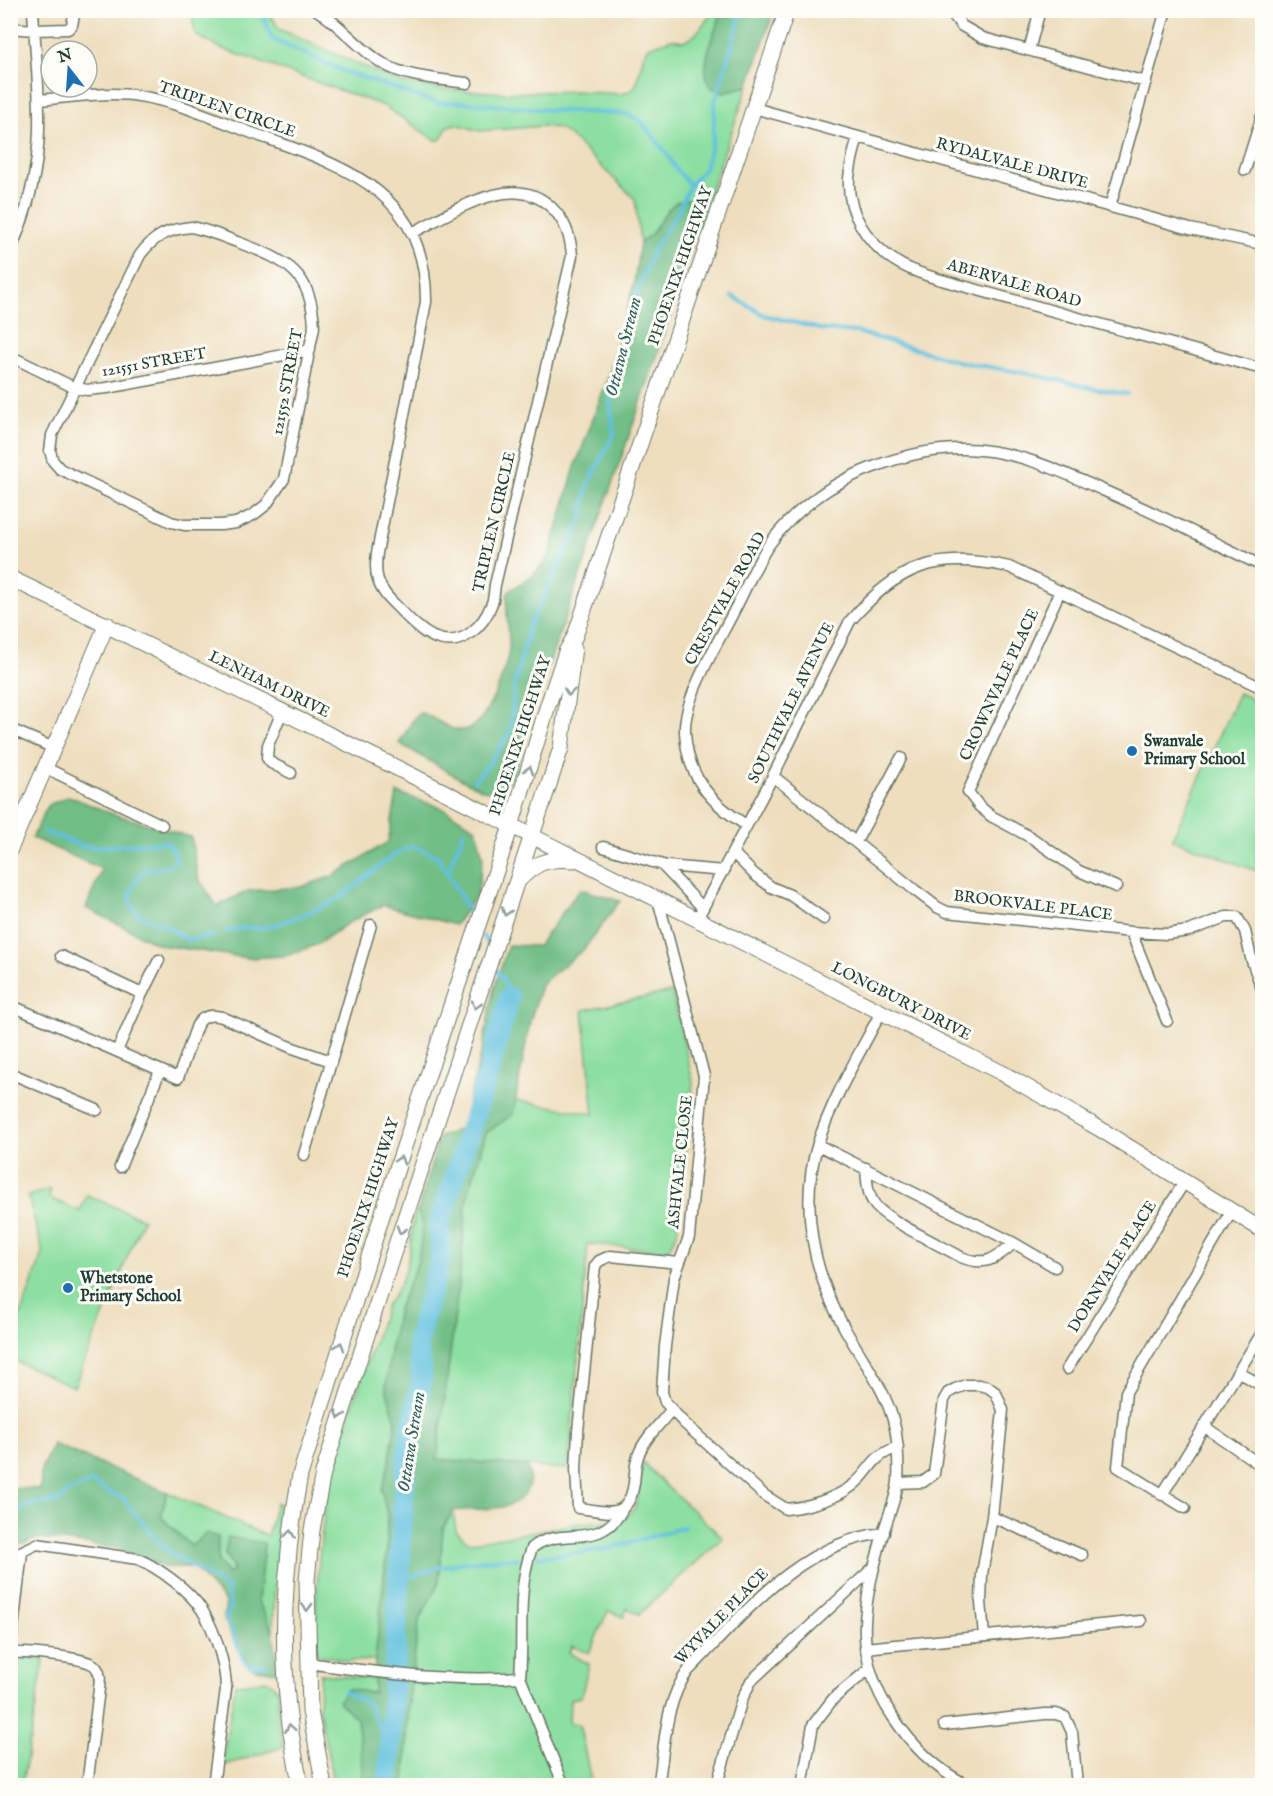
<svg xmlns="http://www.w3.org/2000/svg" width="1273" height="1796" viewBox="0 0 1273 1796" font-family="'IM FELL English',serif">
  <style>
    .green { fill: #8cdfa1; stroke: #568e6a; stroke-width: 1.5 }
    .forest { fill: #71be87; stroke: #487e5e; stroke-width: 1.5 }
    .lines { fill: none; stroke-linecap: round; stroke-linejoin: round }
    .stream { stroke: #61c1df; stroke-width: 4 }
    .river { stroke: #61c1df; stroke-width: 21 }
    .street-casing { stroke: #677564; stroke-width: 13 }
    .secondary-casing { stroke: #677564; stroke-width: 17 }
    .street { stroke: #fff; stroke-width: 10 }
    .secondary { stroke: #fff; stroke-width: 15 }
    .oneway { stroke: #8f9e9a }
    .poi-dot { fill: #1f6fb2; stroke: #fdfcf7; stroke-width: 2 }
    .labels { text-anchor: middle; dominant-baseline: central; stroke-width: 6; stroke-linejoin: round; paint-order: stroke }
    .street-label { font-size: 16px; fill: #1f3d34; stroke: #fdfcf7 }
    .poi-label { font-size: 16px; font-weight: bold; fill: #1f3d34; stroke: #fdfcf7; text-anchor: start }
    .water-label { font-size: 18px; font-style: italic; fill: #305e5f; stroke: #fdfcf7 }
  </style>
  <rect width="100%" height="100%" fill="#fdfcf7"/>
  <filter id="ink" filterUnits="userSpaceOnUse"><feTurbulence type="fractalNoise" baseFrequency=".0167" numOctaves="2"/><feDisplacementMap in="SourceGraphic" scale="12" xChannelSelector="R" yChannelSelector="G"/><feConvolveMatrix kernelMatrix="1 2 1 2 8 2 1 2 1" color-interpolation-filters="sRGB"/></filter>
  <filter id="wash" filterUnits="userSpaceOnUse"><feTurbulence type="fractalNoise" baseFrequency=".008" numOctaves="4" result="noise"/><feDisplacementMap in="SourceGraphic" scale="24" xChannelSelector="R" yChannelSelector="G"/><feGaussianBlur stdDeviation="1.35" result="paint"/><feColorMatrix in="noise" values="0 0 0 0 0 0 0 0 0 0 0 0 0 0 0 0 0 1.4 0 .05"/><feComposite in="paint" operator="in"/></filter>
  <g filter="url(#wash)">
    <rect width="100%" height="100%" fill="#eedebe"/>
    <path class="green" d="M192,11l4,2 26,1 3,-3h43l11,18 119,53 44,7 65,4 67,-2 47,3 9,-3 6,-6 8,-31 5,-7 22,-8 13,2 11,-6 19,-24h9l-14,38 14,43 25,-6 -44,122 -4,-7 -33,10 -15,22 -12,10 -5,-44 -65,-63 -12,-8 -15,-2 -63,5 -24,-7 -8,2 -8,14h-5l-51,-34 -161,-57 -28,-14z
      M1239,693l23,11v154l-5,13 -85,-32z
      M672,992l21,90 -16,151 -10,18 -79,-7 -20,225 -131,-9 22,-178 8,-84 19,-65 27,-19 2,-14 79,14 -11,-104z
      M51,1189l-2,9 31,13 7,-16 56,24 -69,168 -63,-28v-17l32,-89 -15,-57z
      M418,1211l6,14 -6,37 -20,47 -12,79 10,33 -7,43 -7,26 5,25v35l-12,110 -26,1 -34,-7c0,-52 3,-104 12,-155 12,-65 39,-129 59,-193 23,-28 24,-57 28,-92z
      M643,1462l22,23 58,53 -84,76 -12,-6 -3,9 -16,-6 -19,42 -17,-7 -3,7 20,11 -8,33 -11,2 -1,24 10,1 13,61 -187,1 3,-78 11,-88 20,-37 4,-55 10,-17 3,20 13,12 106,-19 49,-5 11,-11z
      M167,1492l100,44 9,-33 9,3 -10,74 -2,51 -15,-30 6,-58 -39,11 9,15 -6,5 -10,-13 -27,-15 -30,-29z
      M23,1656l21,4 -22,125 -11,1v-128z
      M320,1674l54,5v15l-17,25 6,48 -2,18h-27l-15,-76z
      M266,1680l7,5 5,6v23l5,33 -61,19 13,-81z"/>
    <path class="forest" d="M722,11h52l-26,75 -25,6 -13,-5c-12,-22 5,-54 12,-76z
      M691,199l9,2 4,7 -48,151 -112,319 -21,53 -8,42 -11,15 -18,3 -22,-10 -65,-38 16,-26 5,-4c15,3 27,18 43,17 24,-2 44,-61 46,-82 1,-18 -5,-39 -1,-56 17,-11 33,-20 42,-39l24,-83 36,-98 24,-89 6,-40 12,-10 15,-22 9,-9z
      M397,793l43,14 36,21 7,30 -6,37 -22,30 -72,-20 -35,18 -30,21 -32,12 -39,2 -87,-13 -74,-37 16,-39 -70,-31 16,-33 21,-9 41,17 81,24 7,41 19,28 31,-15 53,-4 32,-11 55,-34z
      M580,889l40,12 -36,48 -42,34 -12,38 -17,93 -27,19 -19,65 -8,84 -22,177 89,7c10,17 -2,35 -20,40 -16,4 -36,3 -53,5l-10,17 -4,55 -20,37 -11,88 -3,77h-44l2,-18 -6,-48 -19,-18 10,-12 26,4 1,-33 12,-110v-35l-5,-25 7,-26 7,-43 -10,-33 4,-36 8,-43 20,-47 5,-37 -5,-14 21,-74 22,-8 22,-83 10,-54 15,-47 30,1z
      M53,1444l114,48 -6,25 30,29 16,-13 11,4v24l10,13 6,-5 -9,-15 3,-17 36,6 -6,58 15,30 5,41 -24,-3 -17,-22 -13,-28 2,-16 -33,-36h-28l-49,-19 -61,-8 -20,-1 -11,5 -13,-1v-55l29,1 2,-22z"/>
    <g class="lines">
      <path class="stream" d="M261,10l11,29 74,33 92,31 20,-1 91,8 77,4 15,7 26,33 8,14 15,17
        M732,296l32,19 60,15 33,2 103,30 71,12 60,14 36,6
        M474,781l17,-20 19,-29 4,-44 15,-62 52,-104 7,-37 26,-51 -4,-33 26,-106 18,-47 22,-33 14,-30 15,-17 8,-30 2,-36 27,-92
        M464,831l-17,42 25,43
        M45,832l38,14 15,1 69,-5 7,9 2,8c-7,11 -18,10 -30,10 -13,13 -15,17 -16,35l9,11 25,10 24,15 25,-4
        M226,932c13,-7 26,-2 41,-5 18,-5 44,-15 61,-23 31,-15 53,-46 84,-58l25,10 10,17
        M483,936l3,6
        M496,970l7,9 6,19
        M10,1520c15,-19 26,-17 48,-18l9,-9 25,-11 17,11 13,4 32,40 16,16 56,34 4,21 -4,10 17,41 7,7 16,-1
        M538,1557l69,-8 78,-22
        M398,1583c37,-20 79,-23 120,-25
        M344,1692l23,10 17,36 6,6"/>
      <path class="river" d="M388,1786l16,-300 7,-58 11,-49 -5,-37 24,-87 -2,-30 52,-161 18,-66"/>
    </g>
  </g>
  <g filter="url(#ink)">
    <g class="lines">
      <g class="street-casing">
        <path id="street" d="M317,10c25,16 41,38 65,53 24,15 57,16 85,20
          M949,10l13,16 21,12 163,44
          M10,28l24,2 34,-1 4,-4 3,-15
          M1029,50l11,-40
          M39,100c32,-3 68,-9 100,-4 39,6 76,23 113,37 88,32 175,56 174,169l-49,251c-1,9 -2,18 1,27 4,14 16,23 25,33 9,9 21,21 33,25 26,10 48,-12 56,-35 2,-5 2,-12 3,-18l77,-329c-1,-18 -6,-34 -19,-47 -39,-41 -101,4 -141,24
          M754,108l436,121 72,15
          M858,137c-4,14 -8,28 -9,42 -2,33 18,64 46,82 13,9 28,13 43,18l324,90
          M1245,170l17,-54
          M1110,207l56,-197
          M191,227c17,3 33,10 49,16 47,18 72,29 74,84l-30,152 -18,26 -13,10 -17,8 -15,2h-37l-13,-3 -111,-53 -7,-8 -3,-10 2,-16 88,-180c13,-18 28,-26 51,-28z
          M10,251c17,-38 28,-79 29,-121 1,-40 -4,-80 -6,-120
          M10,356l63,31 14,3 20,-2 203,-38
          M1060,591l-92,201 11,14 12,10 41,22 47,33 37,16
          M282,712l-14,33 -1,13 4,5 20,10
          M10,729l44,19
          M46,768l116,57
          M773,776l143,115 21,16 10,5 184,20 36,2 22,-3 37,-14h11l8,14 6,27 11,31
          M746,825c-36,-22 -59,-49 -61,-93 -2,-34 34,-91 49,-121 11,-21 21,-45 34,-65 12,-17 28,-33 44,-45 38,-30 100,-52 148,-52 52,-1 101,22 147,43 53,23 104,49 155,74
          M856,842l45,-84
          M603,847l63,19 58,5
          M733,853l21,21 17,13 19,8 34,24
          M662,865l41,43
          M658,899l46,177 -15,161 -15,41 -9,68 -3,46 3,10 19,21 80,72 22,14c21,-2 49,-10 66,-23 21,-16 16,-28 46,-39
          M697,919l76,-143 77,-155c49,-56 86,-70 159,-54l253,121
          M1131,932l36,89
          M61,956l81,38
          M10,1005l168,73 19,-53c6,-10 14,-11 25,-8l68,30 41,14
          M881,1012c-22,43 -48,85 -63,131 -19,61 -5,130 26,184 20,37 49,70 53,114 1,13 2,27 1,41 -2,16 -9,32 -14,48 -19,69 -35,122 9,187 20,30 43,53 76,69
          M117,1051l25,-57 17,-34
          M10,1073l87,37
          M818,1145l196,98 41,24
          M304,1155l67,-230
          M120,1167l40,-96
          M866,1168c1,13 1,26 9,37 11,15 67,41 86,52 25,10 34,2 53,-14
          M1067,1369l118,-188
          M1239,1372l18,11h5
          M671,1410c-11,15 -30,31 -34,50 -2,7 -2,15 -3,23 -6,39 -26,28 -56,25l-2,-39 2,-38 17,-165 4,-5 11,-5 69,7
          M1205,1427l57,39
          M898,1483l25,-1 11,-8 10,-74 4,-7 7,-4 11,-4h13l9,2 8,6 7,17 -11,107 -10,57 -1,28 3,34
          M1162,1495l100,-162
          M1185,1508l-67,-41 8,-75 106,-181
          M992,1517l90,38
          M22,1552l-12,101c15,-1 76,4 85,13 6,6 5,15 4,23l-12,97
          M10,1557l27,-13 101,15c21,9 52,32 64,51 13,20 24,56 24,79l-13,97
          M865,1648l276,-27
          M308,1663c70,10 142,19 212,14l44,109
          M520,1677c4,-42 -4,-88 12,-129 28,-24 67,4 90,-38
          M944,1725l101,-11h11l9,3 7,15 5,54
          M719,1777l23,-78 9,-18 123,-114
          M658,1786c7,-38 6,-83 30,-115 55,-56 112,-129 196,-138
          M802,1786l11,-61 20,-26 36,-30
          M1252,1786l10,-1"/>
      </g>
      <g class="secondary-casing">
        <path id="secondary" d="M10,578l377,185 615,310 98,56 162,101
          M10,849l97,-225
          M518,881c18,-19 29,-23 56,-21
          M301,1786c-24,-103 -20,-208 -1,-311l99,-313 112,-336 37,-121 18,-53 9,-16 212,-626
          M324,1786l-14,-75 -3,-131 5,-50 11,-57 67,-210 171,-515 13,-100"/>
      </g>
      <use href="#street" class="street"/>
      <use href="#secondary" class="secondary"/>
    </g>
    <defs><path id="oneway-chevron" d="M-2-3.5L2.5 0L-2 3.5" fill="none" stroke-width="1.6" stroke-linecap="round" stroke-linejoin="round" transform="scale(1.5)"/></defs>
    <g class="oneway">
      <use href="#oneway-chevron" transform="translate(569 692) rotate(96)"/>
      <use href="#oneway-chevron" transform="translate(529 770) rotate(-72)"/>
      <use href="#oneway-chevron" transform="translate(506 912) rotate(107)"/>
      <use href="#oneway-chevron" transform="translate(476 1005) rotate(108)"/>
      <use href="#oneway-chevron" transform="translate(400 1160) rotate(-72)"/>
      <use href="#oneway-chevron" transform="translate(401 1230) rotate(108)"/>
      <use href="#oneway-chevron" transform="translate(340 1346) rotate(-72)"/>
      <use href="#oneway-chevron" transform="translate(340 1415) rotate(108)"/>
      <use href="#oneway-chevron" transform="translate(290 1534) rotate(-84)"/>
      <use href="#oneway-chevron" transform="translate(307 1607) rotate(89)"/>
      <use href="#oneway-chevron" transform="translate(290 1728) rotate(-100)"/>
    </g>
  </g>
  <g class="poi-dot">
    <circle cx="1132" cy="751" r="6"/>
    <circle cx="68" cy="1288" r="6"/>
  </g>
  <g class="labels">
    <g class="street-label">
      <text transform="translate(227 110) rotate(19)">TRIPLEN CIRCLE</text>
      <text transform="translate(1012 164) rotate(15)">RYDALVALE DRIVE</text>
      <text transform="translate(681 266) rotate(-71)">PHOENIX HIGHWAY</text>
      <text transform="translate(1014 284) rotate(16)">ABERVALE ROAD</text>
      <text transform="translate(154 363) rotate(-10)">121551 STREET</text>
      <text transform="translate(288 382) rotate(-79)">121552 STREET</text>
      <text transform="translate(495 522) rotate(-77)">TRIPLEN CIRCLE</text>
      <text transform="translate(726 599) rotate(-61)">CRESTVALE ROAD</text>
      <text transform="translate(269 685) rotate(26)">LENHAM DRIVE</text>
      <text transform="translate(1000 685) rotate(-65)">CROWNVALE PLACE</text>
      <text transform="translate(792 703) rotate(-64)">SOUTHVALE AVENUE</text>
      <text transform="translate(521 736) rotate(-72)">PHOENIX HIGHWAY</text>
      <text transform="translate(1033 906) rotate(7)">BROOKVALE PLACE</text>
      <text transform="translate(901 1002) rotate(27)">LONGBURY DRIVE</text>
      <text transform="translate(681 1162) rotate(-84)">ASHVALE CLOSE</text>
      <text transform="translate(369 1198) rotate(-72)">PHOENIX HIGHWAY</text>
      <text transform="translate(1113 1267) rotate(-58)">DORNVALE PLACE</text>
      <text transform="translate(722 1617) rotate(-46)">WYVALE PLACE</text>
    </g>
    <g class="poi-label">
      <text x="1144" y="742">Swanvale<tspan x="1144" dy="18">Primary School</tspan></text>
      <text x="80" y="1279">Whetstone<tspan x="80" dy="18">Primary School</tspan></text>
    </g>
    <g class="water-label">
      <text transform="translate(624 347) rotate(-76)">Ottawa Stream</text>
      <text transform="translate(412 1442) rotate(-81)">Ottawa Stream</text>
    </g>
  </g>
  <rect width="1273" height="1796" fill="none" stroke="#fdfcf7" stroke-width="36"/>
  <g transform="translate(69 69) rotate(343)"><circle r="28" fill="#fdfcf7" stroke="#a4b0a9" stroke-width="1.5"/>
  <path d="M0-4.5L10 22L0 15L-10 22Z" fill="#1f6fb2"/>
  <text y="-9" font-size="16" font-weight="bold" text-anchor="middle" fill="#1f3d34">N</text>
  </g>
</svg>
